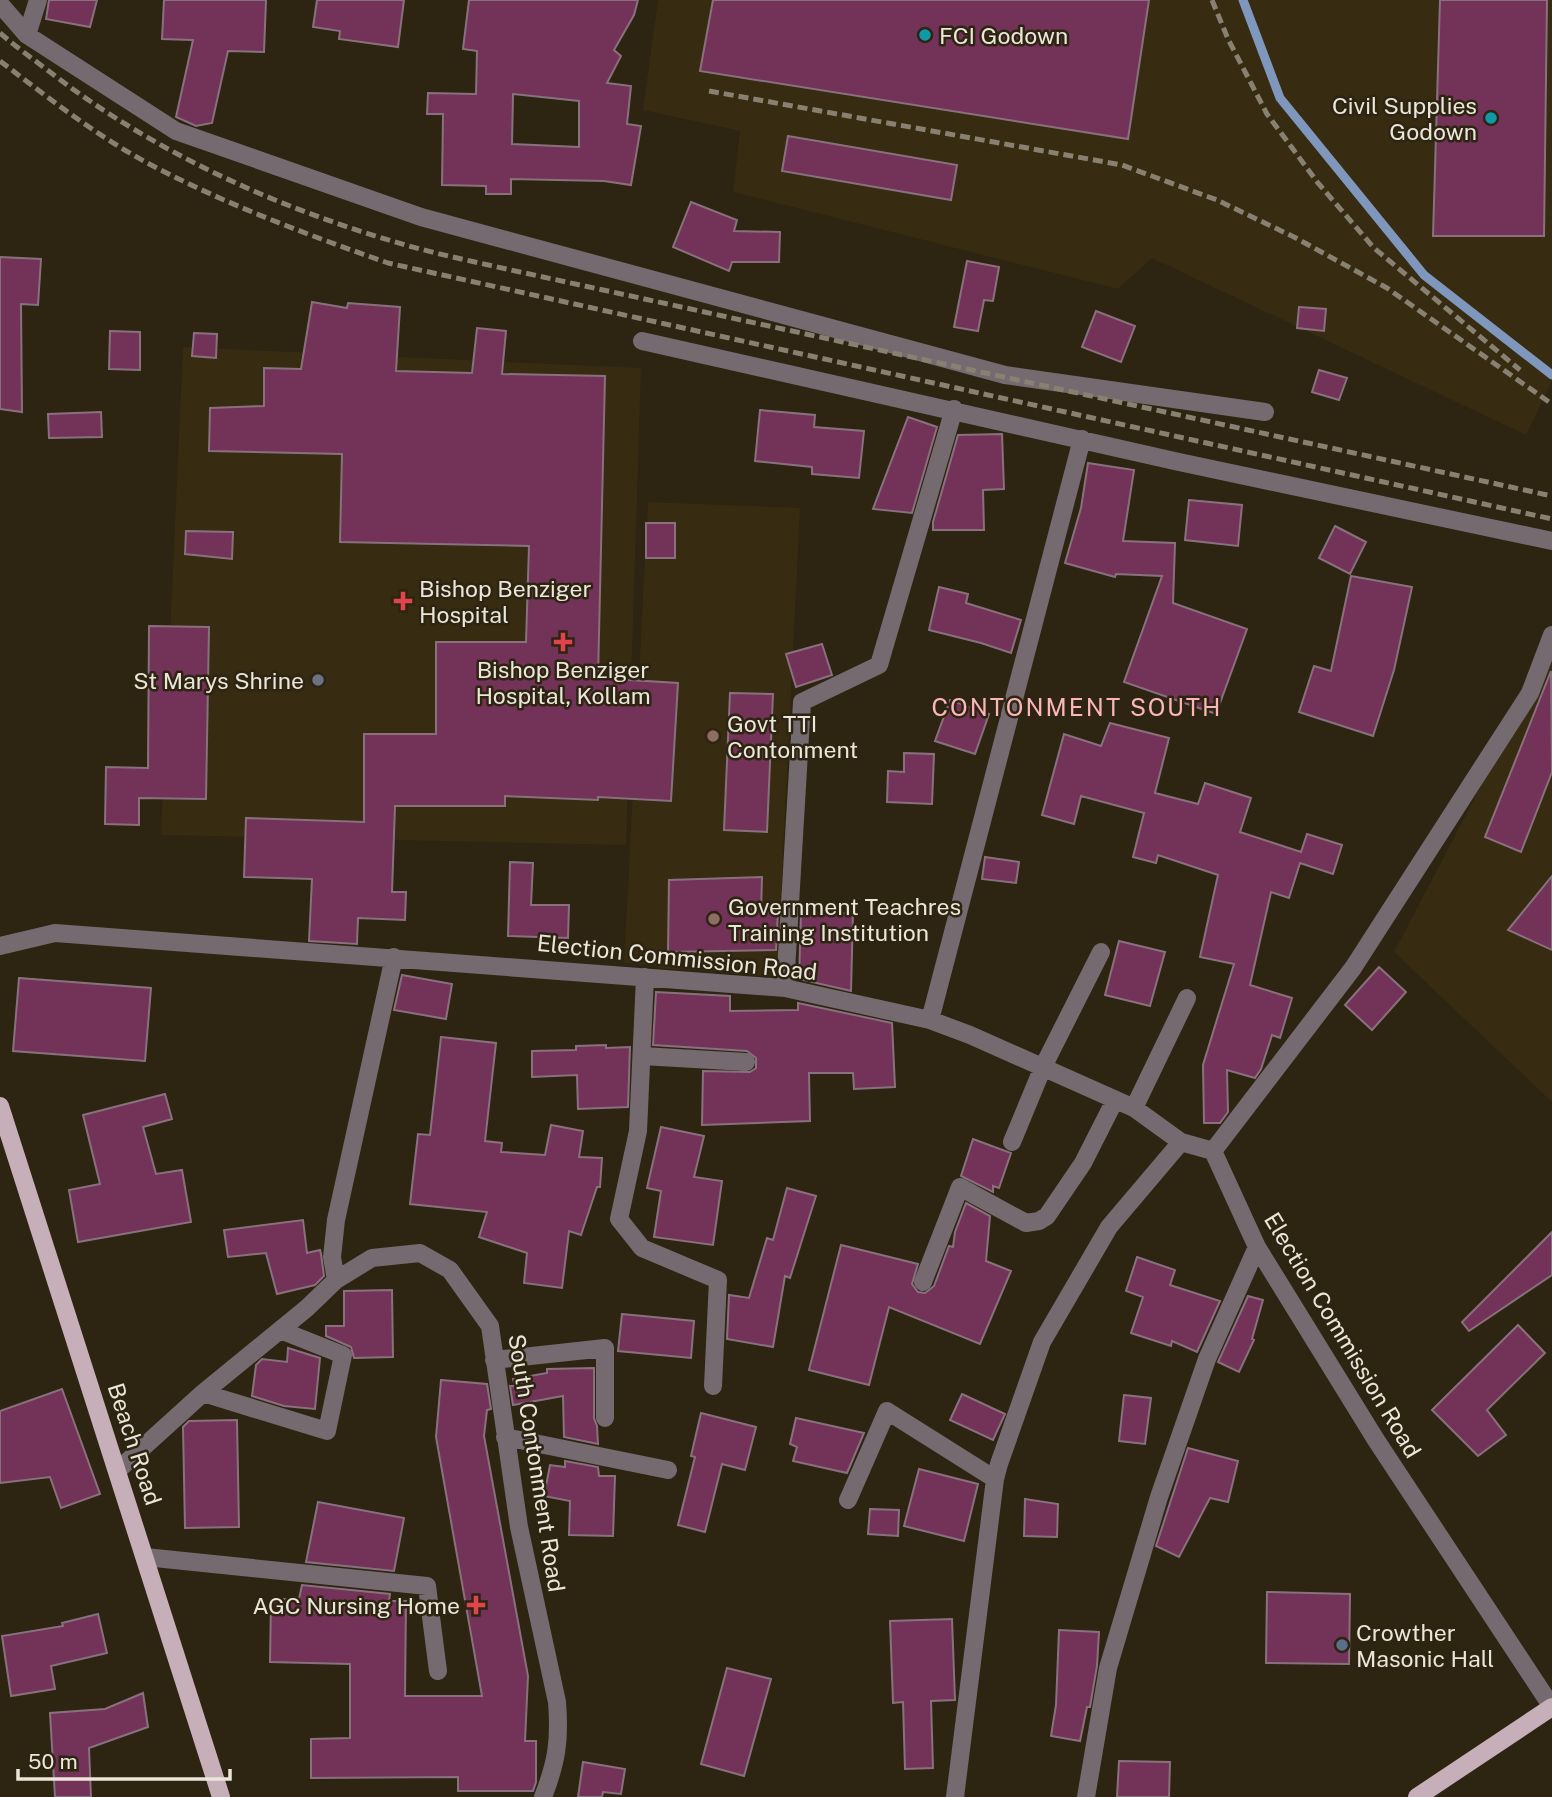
<svg xmlns="http://www.w3.org/2000/svg" width="1552" height="1797" viewBox="0 0 1552 1797" font-family="'Public Sans',sans-serif">
  <style>
    .built { fill: #372b11 }
    .lines { fill: none; stroke-linecap: round; stroke-linejoin: round }
    .stream { stroke: #8097bd; stroke-width: 9 }
    .building { fill: #733258; stroke: #88717d; stroke-width: 2; fill-rule: evenodd }
    .minor { stroke: #756a6f; stroke-width: 18 }
    .major { stroke: #c6afb8; stroke-width: 18 }
    .rail { stroke: #888172; stroke-width: 5; stroke-dasharray: 10 5; stroke-linecap: butt }
    .culture-dot { fill: #0f9aa8; stroke: #2d2412; stroke-width: 2.5 }
    .health-dot { fill: #e0444e; stroke: #2d2412; stroke-width: 2.5 }
    .worship-dot { fill: #6b7280; stroke: #2d2412; stroke-width: 2.5 }
    .education-dot { fill: #8d6e63; stroke: #2d2412; stroke-width: 2.5 }
    .service-dot { fill: #5c6f8a; stroke: #2d2412; stroke-width: 2.5 }
    .labels { text-anchor: middle; dominant-baseline: central; stroke-width: 5; stroke-linejoin: round; paint-order: stroke }
    .poi-label { font-size: 23px; fill: #ebe6da; stroke: #2d2412; text-anchor: start }
    .street-label { font-size: 23px; fill: #ebe6da; stroke: #2d2412 }
    .neighbourhood-label { font-size: 24px; letter-spacing: 2px; fill: #fab6b8; stroke: #2d2412 }
  </style>
  <rect width="100%" height="100%" fill="#2d2412"/>
  <path class="built" d="M658,0h894v381l-26,54 -374,-177 -34,31 -385,-97 7,-61 -97,-21z
    M183,347l458,21 -15,477 -465,-10z
    M648,502l152,6 -23,469 -119,-9v-2l-34,-3z
    M1552,651v451l-158,-150z"/>
  <g class="lines">
    <path class="stream" d="M1243,0l37,98 144,177 128,100"/>
  </g>
  <path class="building" d="M49,0h48l-7,27 -44,-8z
    M164,0h102l-2,52 -36,-1 -16,72 -16,3 -20,-9 17,-77 -31,-1z
    M317,0h87l-6,47 -59,-8 1,-8 -27,-4z
    M469,0h169l-4,15 -20,35 7,6 -14,27 24,3 -4,38 14,2 -10,59 -27,-4 -93,-2v15h-25v-8l-44,-1 1,-71h-16l1,-21 48,1 1,-43 -14,-2zM513,94l66,7v46l-67,-3z
    M713,0h436l-21,139 -428,-68z
    M1440,0h107l-3,236h-111z
    M788,136l169,29 -6,35 -169,-29z
    M691,202l46,18 -3,11 46,1 -1,30h-47l-3,9 -56,-24z
    M0,257l41,2 -3,46 -17,-1 1,108 -22,-3z
    M967,261l32,6 -6,34 -9,-1 -6,31 -24,-4z
    M312,302l35,6 1,-5 52,4 -4,64 76,2 5,-45 29,3 -4,43 103,2 -7,302 80,5 -7,118 -73,-4v3l-93,-4v10h-110l-3,86h14l-1,28 -47,-2 -1,26 -48,-3 3,-62 -68,-2 2,-59 118,4v-88h72v-92h90l3,-96 -189,-4 2,-88 -133,-3 1,-43 54,-2v-38l37,1z
    M1299,307l27,2 -2,22 -27,-3z
    M1096,311l39,15 -14,36 -39,-15z
    M110,331l30,1v38l-31,-1z
    M194,333l23,1 -1,24 -24,-2z
    M1319,370l28,8 -8,22 -27,-8z
    M760,410l55,5 -1,12 50,4 -5,47 -47,-4v-7l-57,-6z
    M101,412l1,25 -53,1 -1,-24z
    M908,417l29,10 -25,86 -39,-4z
    M1002,434l2,55 -21,1 1,40h-51v-8l25,-87z
    M1088,463l46,7 -11,71 52,2 -2,60 74,26 -31,85 -92,-32 38,-106 -46,-2 -1,3 -50,-14 16,-55z
    M1189,500l53,5 -4,41 -53,-6z
    M646,523h29v35h-29z
    M1335,526l31,16 -16,32 -31,-16z
    M186,531l47,1 -1,27 -47,-5z
    M1351,576l61,11 -18,83 -21,66 -74,-24 15,-46 17,5z
    M939,587l29,7 -2,9 55,17 -10,33 -30,-10 -52,-13z
    M149,626l60,1 -3,172 -67,-1v27l-34,-1 1,-57 42,1z
    M822,644l10,31 -36,12 -10,-33z
    M1551,671l1,101 -31,80 -36,-15z
    M730,693l43,1 -6,138 -43,-2z
    M950,700l39,14 -14,40 -40,-13z
    M1110,723l59,15 -14,55 43,11 7,-21 46,15 -11,34 61,20 6,-18 35,11 -9,29 -33,-11 -11,35 -18,-6 -21,93 42,13 -12,40 -8,-3 -11,34 -6,9 -28,-8 1,42 -8,11h-16l-1,-58 31,-101 -34,-7 18,-82 -60,-20 -2,8 -23,-6 11,-44 -63,-17 -7,28 -32,-9 22,-81 37,12z
    M904,753l30,1 -2,50 -45,-2 1,-31 16,1z
    M985,857l34,5 -3,21 -34,-4z
    M510,862l23,1 -2,42h38l-1,33 -60,-2z
    M1552,876v74l-44,-20z
    M762,877l-1,35h17l-2,38 -108,2 1,-72z
    M801,913h52l-2,78 -52,-12z
    M1119,941l46,11 -15,54 -45,-11z
    M1379,967l27,25 -34,38 -27,-25z
    M402,975l50,9 -6,35 -52,-9z
    M19,978l132,10 -6,73 -132,-10z
    M656,992l74,4v15l68,-1v-7l94,20 3,64 -41,2 -1,-16h-44l1,48 -108,4 1,-54 47,1 6,-4v-10l-9,-7 -94,-6z
    M441,1037l55,6 -11,98 17,2 -1,9 44,3 6,-30 32,6 -4,26 23,1 -2,29h-3l-16,48 -12,-4 -7,57 -38,-5 3,-30 -48,-16 8,-25 -77,-8 8,-70 12,1z
    M606,1045v3l24,-1 -2,60 -50,2 -1,-34 -45,2v-26l44,-1v-4z
    M165,1094l7,25 -29,8 13,47 26,-4 9,52 -113,20 -9,-52 31,-6 -17,-69z
    M661,1127l43,9 -10,41 28,4 -9,64 -59,-8 7,-46 -14,-3z
    M973,1139l38,14 -12,35 -6,-2v6l-32,-16z
    M787,1188l29,8 -26,82 -5,-2 -12,71 -46,-8 2,-44 20,3 18,-60 6,2z
    M966,1203l24,13 -4,45 25,10 -31,73 -91,-37 -20,78 -60,-15 32,-125 77,19 -6,20 6,8 7,1 9,-7 15,-40 4,1 2,-15z
    M303,1220l4,33 13,-3 1,4 3,22 -9,9 -38,9 -11,-41 -38,4 -4,-27z
    M1552,1232v43l-83,56 -7,-9z
    M1137,1257l38,13 -5,15 50,16 -23,51 -25,-11 -1,5 -40,-13 12,-36 -17,-6z
    M392,1290l1,67 -39,1 -3,-11 -25,-11v-10h18v-35z
    M1248,1296l15,4 -11,39 2,1 -15,32 -21,-10z
    M622,1314l72,7 -3,37 -73,-7z
    M1518,1325l27,28 -58,57 19,25 -28,21 -46,-46z
    M288,1348l32,10 -5,51 -31,-3 -32,-10 4,-31 6,-6 25,3z
    M594,1368v50l3,8 1,18 -34,-7 -1,-41 -50,9 -3,-19h5l-2,-7 34,-6v-4z
    M441,1380l46,4 4,25 -4,1 -3,26 44,240 -3,65h11v41l-3,9h-75v-14l-147,1v-39l39,-1v-74l-80,-2 1,-63h28l3,-14 88,9 -1,7h17l-1,95h77l-46,-259z
    M62,1389l38,105 -39,14 -11,-31 -50,6v-72z
    M962,1394l43,20 -12,26 -43,-20z
    M1124,1395l27,3 -6,46 -26,-3z
    M701,1413l55,14 -11,43 -23,-6 -17,68 -27,-7 17,-68 -4,-1z
    M796,1418l68,15 -17,40 -54,-12 4,-14 -7,-3z
    M237,1420l2,107 -54,1 -2,-101 6,-6z
    M1188,1448l50,13 -10,41 -18,-4 -31,59 -23,-11z
    M565,1461l33,6 1,9h16l-2,60 -44,-1 1,-34 -26,-5 6,-31 15,2z
    M919,1469l59,15 -14,57 -60,-15z
    M1025,1499l33,5 -1,33 -33,-1z
    M318,1502l86,16 -10,53 -88,-9z
    M870,1509l29,1 -1,26 -30,-2z
    M1267,1592l83,2 -1,70 -83,-1z
    M98,1614l9,39 -56,13 4,23 -44,7 -9,-60 61,-10 -1,-3z
    M952,1619l3,81 -24,1 2,67 -28,1 -2,-67 -10,1 -3,-82z
    M1059,1630l40,2 -2,34 -7,41h-3l-7,34 -29,-5 5,-31z
    M727,1668l44,11 -27,97 -43,-12z
    M143,1693l5,34 -59,21 2,49h-36l-5,-84 55,-4z
    M1119,1761l51,1 -1,35h-52z
    M583,1762l42,7 -4,25 -18,-2 -1,5h-24z"/>
  <g class="lines">
    <path class="minor" d="M0,4l27,31 149,96 245,86 584,158 260,37
      M27,35l11,-35
      M642,341l537,121 373,79
      M0,946l55,-13 730,55 145,32 40,15 164,73 47,34 32,9 44,96 119,193 176,267
      M645,977l-7,154 -19,88 23,29 76,32 -5,106
      M785,988l17,-286 77,-37 75,-256
      M930,1020l152,-581
      M642,1056l104,6
      M1134,1108l53,-110
      M1012,1142l31,-75 58,-115
      M1213,1151l140,-183 177,-275 22,-58
      M336,1280l36,-22 48,-5 30,17 40,56 29,201 38,175c3,38 0,59 -14,95
      M923,1282l37,-95 66,36 13,-2 8,-5 36,-53 32,-63
      M494,1360l111,-12v70
      M203,1393l124,38 16,-76 -63,-25
      M505,1437l163,33
      M118,1470l85,-77 104,-85 29,-28 -4,-23 4,-37 58,-263
      M848,1500l39,-89 108,68
      M145,1557l282,29 11,85
      M955,1797l40,-318 4,-15 43,-122 67,-115 72,-85
      M1086,1797l22,-129 51,-171 48,-138 50,-112"/>
    <path class="major" d="M0,1106l221,691
      M1417,1797l135,-90"/>
    <path class="rail" d="M1212,0l16,39 39,75 51,69 56,65 146,122
      M0,33c16,14 33,26 50,39 101,78 220,133 342,169 39,12 79,20 119,29l1041,226
      M0,61c50,38 99,77 155,106 75,39 153,68 233,96l1164,256
      M709,91l413,74 95,35 77,37 93,51 165,116"/>
  </g>
  <g class="culture-dot">
    <circle cx="925" cy="35" r="7"/>
    <circle cx="1491" cy="118" r="7"/>
  </g>
  <g class="health-dot">
    <path d="M399.5 590.5h7v7h7v7h-7v7h-7v-7h-7v-7h7z"/>
    <path d="M559.5 631.5h7v7h7v7h-7v7h-7v-7h-7v-7h7z"/>
    <path d="M472.5 1594.5h7v7h7v7h-7v7h-7v-7h-7v-7h7z"/>
  </g>
  <circle class="worship-dot" cx="318" cy="680" r="7"/>
  <g class="education-dot">
    <circle cx="713" cy="736" r="7"/>
    <circle cx="714" cy="919" r="7"/>
  </g>
  <circle class="service-dot" cx="1342" cy="1645" r="7"/>
  <g class="labels">
    <g class="poi-label">
      <text x="939" y="35">FCI Godown</text>
      <text x="1477" y="105" text-anchor="end">Civil Supplies<tspan x="1477" dy="26">Godown</tspan></text>
      <text x="419" y="588">Bishop Benziger<tspan x="419" dy="26">Hospital</tspan></text>
      <text x="563" y="669" text-anchor="middle">Bishop Benziger<tspan x="563" dy="26">Hospital, Kollam</tspan></text>
      <text x="304" y="680" text-anchor="end">St Marys Shrine</text>
      <text x="727" y="723">Govt TTI<tspan x="727" dy="26">Contonment</tspan></text>
      <text x="728" y="906">Government Teachres<tspan x="728" dy="26">Training Institution</tspan></text>
      <text x="460" y="1605" text-anchor="end">AGC Nursing Home</text>
      <text x="1356" y="1632">Crowther<tspan x="1356" dy="26">Masonic Hall</tspan></text>
    </g>
    <g class="street-label">
      <text transform="translate(677 957) rotate(6)">Election Commission Road</text>
      <text transform="translate(1343 1335) rotate(59)">Election Commission Road</text>
      <text transform="translate(135 1444) rotate(72)">Beach Road</text>
      <text transform="translate(537 1463) rotate(81)">South Contonment Road</text>
    </g>
    <g class="neighbourhood-label">
      <text x="1077" y="707">CONTONMENT SOUTH</text>
    </g>
  </g>
  <path d="M18 1769v10h212v-10" fill="none" stroke="#ebe6da" stroke-width="3.5"/>
  <text x="28" y="1769" font-size="21" fill="#ebe6da" stroke="#2d2412" stroke-width="5" paint-order="stroke">50 m</text>
</svg>
